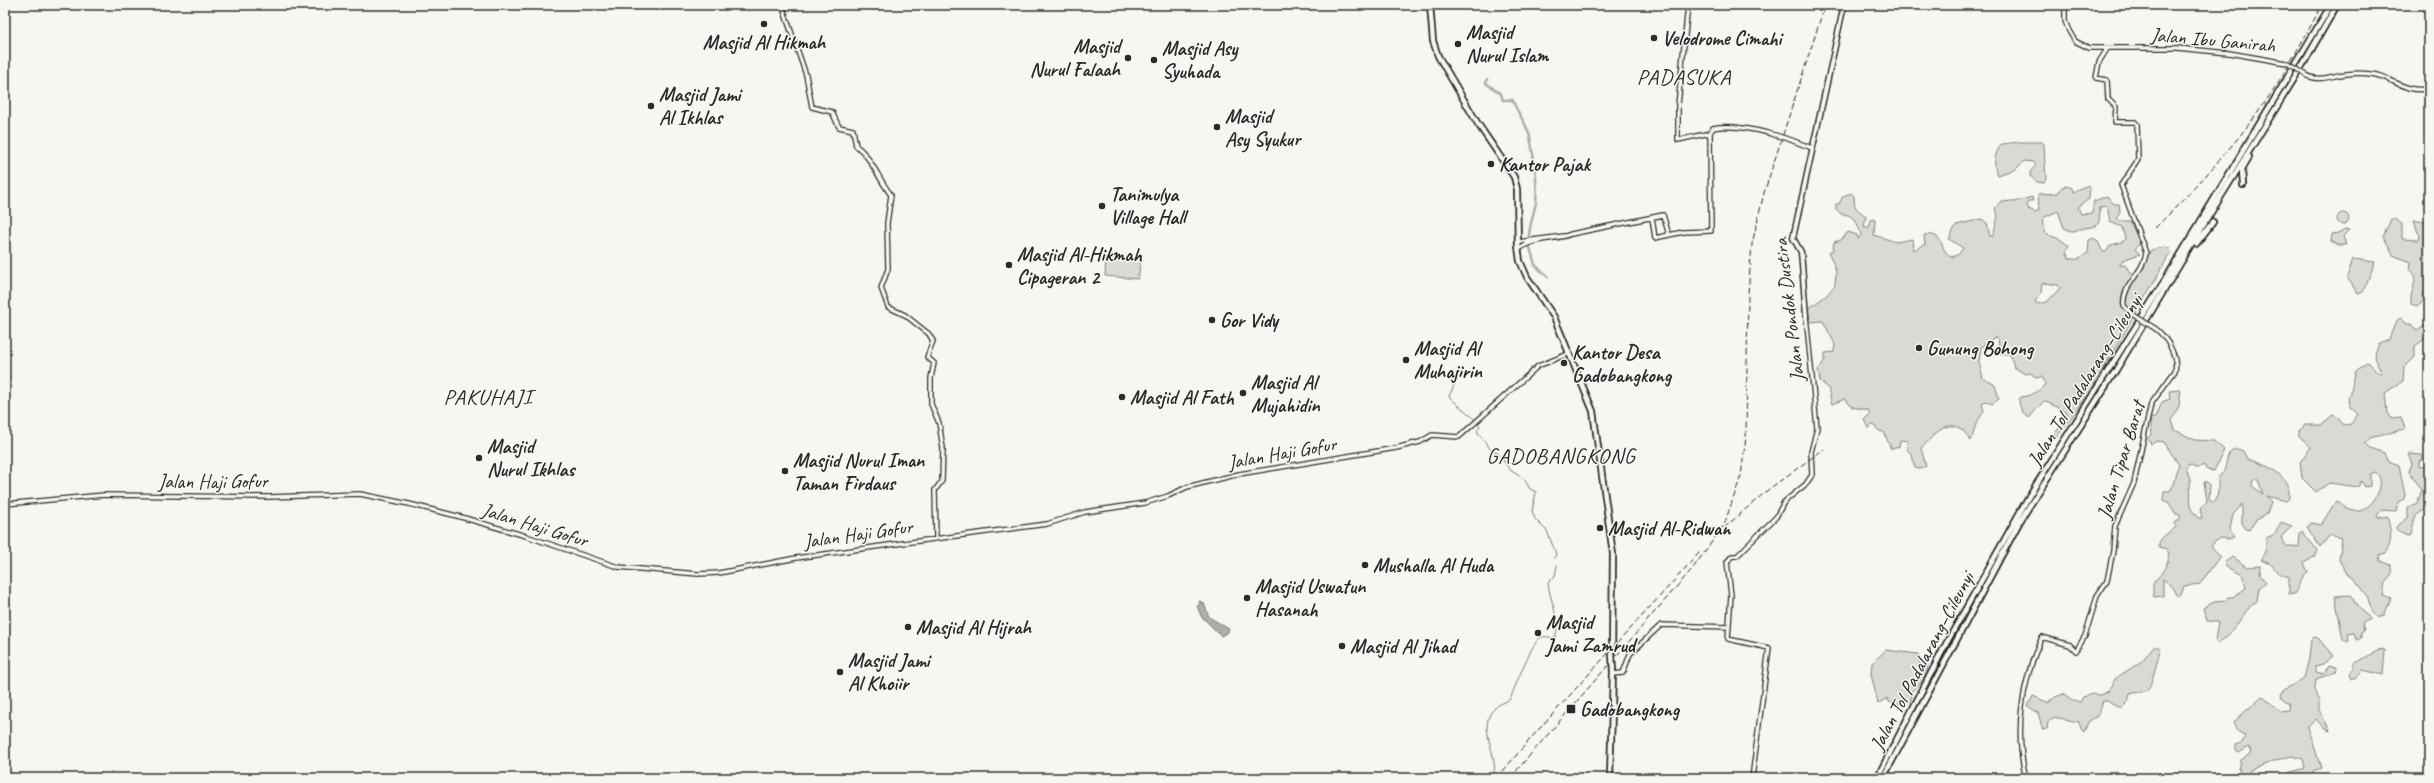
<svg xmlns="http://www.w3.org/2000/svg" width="2434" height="783" viewBox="0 0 2434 783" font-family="Caveat,sans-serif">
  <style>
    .green { fill: #d9d9d5; stroke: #828280; fill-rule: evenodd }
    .water { fill: #aeaeab; stroke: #7a7a78 }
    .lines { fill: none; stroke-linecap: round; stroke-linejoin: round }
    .stream { stroke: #7a7a78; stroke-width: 1 }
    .canal { stroke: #aeaeab; stroke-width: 2.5 }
    .secondary-casing { stroke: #2b2b2b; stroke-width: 6 }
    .primary-casing { stroke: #2b2b2b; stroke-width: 7 }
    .highway-casing { stroke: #2b2b2b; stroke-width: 8 }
    .secondary { stroke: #f6f6f2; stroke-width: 3.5 }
    .primary { stroke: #f6f6f2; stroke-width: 4 }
    .highway { stroke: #f6f6f2; stroke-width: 4.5 }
    .rail { stroke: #2b2b2b; stroke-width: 1; stroke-dasharray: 6 3; stroke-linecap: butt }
    .secondary-bridge-casing { stroke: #2b2b2b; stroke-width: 6; stroke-linecap: butt }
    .highway-bridge-casing { stroke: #2b2b2b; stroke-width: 8; stroke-linecap: butt }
    .secondary-bridge { stroke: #f6f6f2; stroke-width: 3.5 }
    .highway-bridge { stroke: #f6f6f2; stroke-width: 4.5 }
    .poi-dot { fill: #2b2b2b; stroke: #f6f6f2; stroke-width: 1.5 }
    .labels { text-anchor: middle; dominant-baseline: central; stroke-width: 3; stroke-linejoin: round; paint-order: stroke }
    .poi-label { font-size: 20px; font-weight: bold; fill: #2b2b2b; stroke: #f6f6f2; text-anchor: start }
    .street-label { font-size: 20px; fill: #2b2b2b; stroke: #f6f6f2 }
    .quarter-label { font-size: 22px; letter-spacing: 1px; fill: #2b2b2b; stroke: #f6f6f2 }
  </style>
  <rect width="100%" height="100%" fill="#f6f6f2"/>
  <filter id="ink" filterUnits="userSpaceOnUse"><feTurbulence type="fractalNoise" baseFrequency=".025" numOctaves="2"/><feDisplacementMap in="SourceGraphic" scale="8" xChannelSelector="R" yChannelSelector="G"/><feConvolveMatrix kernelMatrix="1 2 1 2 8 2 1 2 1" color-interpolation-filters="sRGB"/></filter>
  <g filter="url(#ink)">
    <path class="green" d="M2019,142h23l2,2 2,35 -2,4 -7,-1 -7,-6v-4l6,-7 -3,-3 -9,-1 -8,8 -19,6c-4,-11 -3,-22 5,-31z
      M2066,186l6,2 1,4 16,-6 1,1 -1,12 -11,8 3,7 11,-1 2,-12 13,-5 7,8h5l1,8 -3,6 3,3h10l10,22 -5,6 5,5 -17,6 -4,5 6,-1 5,9 7,4 14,-27 12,-3 7,1 1,4 -82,142 -33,44 -2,-4 12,-14 1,-8 -23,-11 -15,17c-6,-4 -10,-11 -10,-18l2,-3c9,-1 19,-5 24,-13l-3,-8 -5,2 -7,-5 -5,1 -11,-7 -4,-13h-10l-2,-15 -3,-2 -14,10 -2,15 4,16 12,7 4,14 -7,5 -6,-3 -4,2 2,8 -8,13 -5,17c-4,-3 -5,-9 -10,-12 -17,-11 -29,10 -40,19l5,18 -6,3 -5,-1 -3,-13 -5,-6 1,-8 -8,-1 -1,7 -8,2 -7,-17 -5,-1 -5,-6h-3l-2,4 -5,-9 6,-6 -2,-4 -16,-3 -7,-8 -13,5 -4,-16 -8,-7 -2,-11 7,-10v-7l9,-1 1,-8 -12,-23 -13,1 -2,-13 19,-14 8,-10 1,-14 -7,-18 4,-3 1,-8 7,-2 7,-8 9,3 1,4 3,-4c-3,-11 -6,-21 -20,-21l-5,-5v-5h3l4,-8 8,-3 3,3c0,12 2,13 12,20l-2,11h5l2,-7 4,-1 -1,16 22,7 16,-3 1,11 12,-5 -1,-10c23,-3 13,15 28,22l7,-3 4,-6 -14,-9 7,-14 26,-6 5,4 3,13h3l5,-20 -3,-8 6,-7 13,1 18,-5 1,4h-5l-2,4 2,4 8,3 3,-3 -1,-15 20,-1 4,-6zM2107,206l3,16 12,5 3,12 -3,3 -11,3 -5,7h-3l-6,-12 -4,-2 -4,2 -1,13 -9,6h-9l-4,-6 3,-7 -9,-7 -15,-5 -2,-16 15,-7 6,17 10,4 6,-3 16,-3 3,-4 1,-15zM2046,283l12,2 2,3 -13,14 -9,2 -3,-2 6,-9 1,-9z
      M2337 219a6 6 0 1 1 12 0a6 6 0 1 1-12 0Z
      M2391,219h3l8,5v15l16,1 1,-4 -5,-15h15v69l-6,3 1,7 -7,6 -6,-2v-7l5,-20 -7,-8 1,-7 -17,-7 -10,-18z
      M2345,229l4,1 -6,6 3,9h-8l-7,-4 1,-7 6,-1z
      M1106,256l35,2 -3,21 -33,-3z
      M2353,259l22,3 -12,30 -5,2 -11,-17z
      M2401,318l6,6h4l6,7 9,-6 3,2v9l-14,10v11l-11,11 -1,13 -18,12 2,20 5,5 9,-1 4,12 -35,9 -5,5 6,5 13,5 4,8 11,4 6,30 -1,4 -6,3 -2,9 -15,-1 -4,6 1,2 9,-2 1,2c2,12 6,24 -3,35l-6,2 1,6 10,4c4,9 1,11 -4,17 -2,3 -2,10 -3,14l8,3 -7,16 -7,2 -5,-4 -5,-18 -14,-18 -7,-5 -7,-12 3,-22 -12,-3 -10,12 -13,-20 3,-4 11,2 15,-24c9,2 9,11 22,10 12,0 31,-27 18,-38l-6,2v11l-5,1 -4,-6 -3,6 -29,-4 -13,9 -14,-14 -2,-16 11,-15 -12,-11v-5l6,-6h16l13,-11 10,11 7,-1 7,-10 -8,-7 -2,-7 8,-29 12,-9 11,11 3,-1 -8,-14 5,-15 10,-4 7,-18z
      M2181,390l-2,16 -7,14 3,10 20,10 20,1 9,9 -10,21 -7,-1 -3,-5 -6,3 -9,-4 -3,4 4,12 1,29 7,9h4l-2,-9 7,-8 -3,-19h3l3,3 -1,14 5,4c5,-6 4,-16 4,-24 1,-4 6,-6 7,-11 2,-8 3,-25 18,-17l4,8c18,5 44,15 42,39l-3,3 -20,-5 5,6 -4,11 -12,8 -5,9 -4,-1 -4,-6v-19l-9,11 -3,14 4,8 -6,2 -9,-1 -8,8 9,10 -20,28 -16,2 -3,9 -3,2 -5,-10 -10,-8v17l-9,1c-5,-19 6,-17 12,-31 2,-4 1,-8 3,-12l-2,-4 -8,-2c-1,-12 10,-14 17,-21l-1,-4 5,-4v-4l-4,-1 -7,-11 -6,-3 1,-9h6c6,-10 3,-15 9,-26l-15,-23 -7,-1 -6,3 -3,-6 4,-4 -2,-15 6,-2 6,-15 8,-3 -1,-8zM2253,479l5,1 5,14 -11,-8z
      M2408,454l14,1 1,4 -4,2v6l8,-1 2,3v41c-15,-1 -15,13 -18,25l-4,1 -10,-5 -1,-4 12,-9v-10l9,-5 5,-13 -13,-19 3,-7z
      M2281,522l11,4 -11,11 5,9 13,2 1,-15 2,-2 15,19 -3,7 -10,6 4,9c-8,5 -8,14 -14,22l-5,1v-18l-11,-4 -7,-9 -10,-4 5,-8v-14l9,-4z
      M2233,557l14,10 14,-1 -1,9 6,7 -7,6 -2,13c-16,11 -20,31 -39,42l-3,-3 3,-18 -11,-1 -4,-13 11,-6 12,-1 2,-4h5l13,-9 -3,-12 -18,-10v-4z
      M2351,595l7,13 13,11 -9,4 2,7 -3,2v6l-4,2 -3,-7 -6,1 1,7 -2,1 -4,-3 -8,-43z
      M2314,637l4,1 15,18 -10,8 -8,2v6l8,2 5,-9 9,2 -1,5 -20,7c-1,12 -3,11 3,22v9l11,20 -7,-3 -7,-8 -8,8 13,41 -8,3 -2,5 -23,2v-5l17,-5 -2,-9 -11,-3 -9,2 -33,12v8h-8l-3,-9 2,-9 9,-6 1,-3 -2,-4 -10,6 -3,-2v-6l6,-2 3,-7 -9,-6 -2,-8 28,-26 18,15 8,-1 1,-7 -7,-4 -1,-4 3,-5 20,-12 5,-20 2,-18z
      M2153,647h7c1,4 -9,38 -12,43l-18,4 -2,8 -5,5h-5l-11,-7h-4c-6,20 1,11 -15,22l-4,11 -3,-3 -2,-8c-11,-1 -22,-8 -31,0l-1,7 -4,1 -5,-17 -10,-7 5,-10 16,7 4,-5 10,-4 9,7 8,1 3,-5 10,-3 4,2 10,-4 6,-6v-6l29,-19z
      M1886,650l32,4 3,13 3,-1v-4l3,-1c4,11 -8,26 -17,31l2,5 -2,5 -10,3 -11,-3 -2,-4 -9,6 -7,-30 1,-11z
      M2385,650l-2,25 -20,-5 -7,7 -5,2 -2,-6 5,-5v-4l23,-13z"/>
    <path class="water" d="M1199,601l5,2 5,14 20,12 -1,3 -7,4 -20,-20 -4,-10 3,-2z"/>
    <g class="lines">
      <path class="stream" d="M1455,379l-2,9 -4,8c10,12 22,17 31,30l-3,5 14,19 6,2 13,18 14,9 6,10 6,3 -4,19 3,8 12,12 9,23 -2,4
        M1493,778c8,-23 -19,-52 3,-71 4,-4 9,-4 14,-8 5,-11 20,-54 30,-61 4,-3 10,0 15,0 6,-18 -5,-37 -7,-55l7,-7 2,-11"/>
      <path class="canal" d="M1487,79l-1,4 15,11 2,6h10c4,14 14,23 17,37 4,20 8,44 6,65 -2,12 -7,23 -7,36
        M1529,244l6,21 13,12"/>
      <g class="secondary-casing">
        <path id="secondary" d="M782,5l24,70 6,32 20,5 7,15 14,3 3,16c13,8 24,35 35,49l-4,28 1,46 -7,19 7,19 17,8 24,19 4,7 -6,16 7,6 -3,15v26l8,19 4,25 -1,33 -7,9 1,48
          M1688,5l-10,100v35l32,-7
          M2065,5v16l4,10 6,10 14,7h88l52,5 58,10
          M2107,49l-8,13 -3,16 11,2 1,19 8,8 -1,15h20l2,2 1,36 -17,25 25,68c-2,20 -25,32 -22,53l8,8
          M2308,76c13,6 25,-1 38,-2 8,-1 17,-1 25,0 21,2 31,19 58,15
          M1710,133l3,-5c16,-4 46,2 62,7
          M1791,140l21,8
          M1652,218l3,20 28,-6 28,-1 -1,-98
          M1518,242l46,-6
          M1518,250c15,-13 36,-9 53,-16l92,-19 6,20
          M5,504l99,-9 165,2 91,-3 49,10 52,13 65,19 92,31 80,7 21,-1 77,-15 100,-14 151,-20 38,-12 60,-9 23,-7 19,-9 52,-13 157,-26 24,-6 12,-7 27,2 79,-71 30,-12
          M1613,674l10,-1 7,-19 31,-29 68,2
          M1752,778l17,-130 -41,-9 3,-44 -4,-33 5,-6h5l39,-39 8,-15 22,-18 6,-9 -1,-23 6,-24 -11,-112
          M2026,778c-12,-47 -4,-97 16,-141l28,8 6,6 9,-15 12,-40 10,-15 6,-30 2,-25 19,-43 17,-79 24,-33c3,-15 -8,-33 -19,-42"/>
      </g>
      <g class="primary-casing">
        <path id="primary" d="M1806,316l-5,-64 -8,-14 51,-233"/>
      </g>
      <g class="highway-casing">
        <path id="highway" d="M1430,5l3,36 5,15 40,68 36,53 3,12 1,57 2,15 7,16 27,40 39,94 20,143 -1,99
          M2243,185l-1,-16 7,-12
          M2196,244l17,-22
          M1610,778l3,-106
          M1877,778l70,-136 82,-146 138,-219 164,-272
          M1883,778l137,-257 96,-151 96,-159 90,-145 35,-61"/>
      </g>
      <use href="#secondary" class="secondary"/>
      <use href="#primary" class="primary"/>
      <use href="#highway" class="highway"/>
      <path class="rail" d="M2155,228c35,-34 68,-70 98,-109 27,-36 48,-75 69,-114
        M1724,528l45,-39 55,-40
        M1497,778l34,-40 169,-186
        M1510,778l183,-210 31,-43 17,-49 5,-39 2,-143 4,-50 12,-51 61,-188"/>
      <g class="secondary-bridge-casing">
        <path id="secondary-bridge" d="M2287,63l21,13
          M1775,135l16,5
          M2132,314l24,15"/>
      </g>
      <g class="highway-bridge-casing">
        <path id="highway-bridge" d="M1612,653l1,19"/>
      </g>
      <use href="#secondary-bridge" class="secondary-bridge"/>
      <use href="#highway-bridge" class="highway-bridge"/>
    </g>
  </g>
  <g class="poi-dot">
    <circle cx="764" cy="24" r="4"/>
    <circle cx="1654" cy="38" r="4"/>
    <circle cx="1458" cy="44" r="4"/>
    <circle cx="1128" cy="58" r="4"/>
    <circle cx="1154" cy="60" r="4"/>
    <circle cx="651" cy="106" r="4"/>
    <circle cx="1217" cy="127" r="4"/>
    <circle cx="1491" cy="164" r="4"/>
    <circle cx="1102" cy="206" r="4"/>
    <circle cx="1009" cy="265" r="4"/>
    <circle cx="1212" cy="320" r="4"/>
    <circle cx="1919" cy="348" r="4"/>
    <circle cx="1406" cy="360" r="4"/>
    <circle cx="1564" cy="363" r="4"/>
    <circle cx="1243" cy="393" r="4"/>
    <circle cx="1122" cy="397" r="4"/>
    <circle cx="479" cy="458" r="4"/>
    <circle cx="785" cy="471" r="4"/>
    <circle cx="1600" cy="528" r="4"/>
    <circle cx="1365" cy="565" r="4"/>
    <circle cx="1247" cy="598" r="4"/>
    <circle cx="908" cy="627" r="4"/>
    <circle cx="1538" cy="633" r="4"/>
    <circle cx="1342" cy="646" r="4"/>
    <circle cx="840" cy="672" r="4"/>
    <rect x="1566" y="704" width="10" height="10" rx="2"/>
  </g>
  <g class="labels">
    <g class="poi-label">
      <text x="1466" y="32">Masjid<tspan x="1466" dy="23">Nurul Islam</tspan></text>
      <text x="1662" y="38">Velodrome Cimahi</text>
      <text x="764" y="42" text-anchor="middle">Masjid Al Hikmah</text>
      <text x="1120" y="46" text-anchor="end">Masjid<tspan x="1120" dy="23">Nurul Falaah</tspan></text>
      <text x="1162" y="48">Masjid Asy<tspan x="1162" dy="23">Syuhada</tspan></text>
      <text x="659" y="94">Masjid Jami<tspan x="659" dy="23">Al Ikhlas</tspan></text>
      <text x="1225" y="116">Masjid<tspan x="1225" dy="23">Asy Syukur</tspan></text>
      <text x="1499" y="164">Kantor Pajak</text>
      <text x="1110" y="194">Tanimulya<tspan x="1110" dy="23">Village Hall</tspan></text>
      <text x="1017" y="254">Masjid Al-Hikmah<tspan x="1017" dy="23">Cipageran 2</tspan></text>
      <text x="1220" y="320">Gor Vidy</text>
      <text x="1414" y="348">Masjid Al<tspan x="1414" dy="23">Muhajirin</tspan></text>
      <text x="1927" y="348">Gunung Bohong</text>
      <text x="1572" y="352">Kantor Desa<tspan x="1572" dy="23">Gadobangkong</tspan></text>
      <text x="1251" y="382">Masjid Al<tspan x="1251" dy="23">Mujahidin</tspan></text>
      <text x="1130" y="397">Masjid Al Fath</text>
      <text x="487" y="446">Masjid<tspan x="487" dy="23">Nurul Ikhlas</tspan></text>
      <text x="793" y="460">Masjid Nurul Iman<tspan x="793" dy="23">Taman Firdaus</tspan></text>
      <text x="1608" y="528">Masjid Al-Ridwan</text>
      <text x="1373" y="565">Mushalla Al Huda</text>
      <text x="1255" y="586">Masjid Uswatun<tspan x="1255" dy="23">Hasanah</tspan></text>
      <text x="1546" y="622">Masjid<tspan x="1546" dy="23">Jami Zamrud</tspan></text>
      <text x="916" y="627">Masjid Al Hijrah</text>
      <text x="1350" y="646">Masjid Al Jihad</text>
      <text x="848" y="660">Masjid Jami<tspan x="848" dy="23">Al Khoiir</tspan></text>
      <text x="1580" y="709">Gadobangkong</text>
    </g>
    <g class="street-label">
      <text transform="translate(2213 40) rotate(5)">Jalan Ibu Ganirah</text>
      <text transform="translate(1789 310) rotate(-97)">Jalan Pondok Dustira</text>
      <text transform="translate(2085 380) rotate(-58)">Jalan Tol Padalarang–Cileunyi</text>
      <text transform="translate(1282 453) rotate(-10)">Jalan Haji Gofur</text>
      <text transform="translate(2121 460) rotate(-73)">Jalan Tipar Barat</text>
      <text x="213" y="481">Jalan Haji Gofur</text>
      <text transform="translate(535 525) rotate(17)">Jalan Haji Gofur</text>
      <text transform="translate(858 534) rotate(-8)">Jalan Haji Gofur</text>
      <text transform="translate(1922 661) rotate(-62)">Jalan Tol Padalarang–Cileunyi</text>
    </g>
    <g class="quarter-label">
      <text x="1684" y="77">PADASUKA</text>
      <text x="488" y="397">PAKUHAJI</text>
      <text x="1561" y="456">GADOBANGKONG</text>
    </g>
  </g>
  <rect width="2434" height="783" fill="none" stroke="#f6f6f2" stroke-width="20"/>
  <rect x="10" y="10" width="2414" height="763" fill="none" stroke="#2b2b2b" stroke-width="1.5" filter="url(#ink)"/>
</svg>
